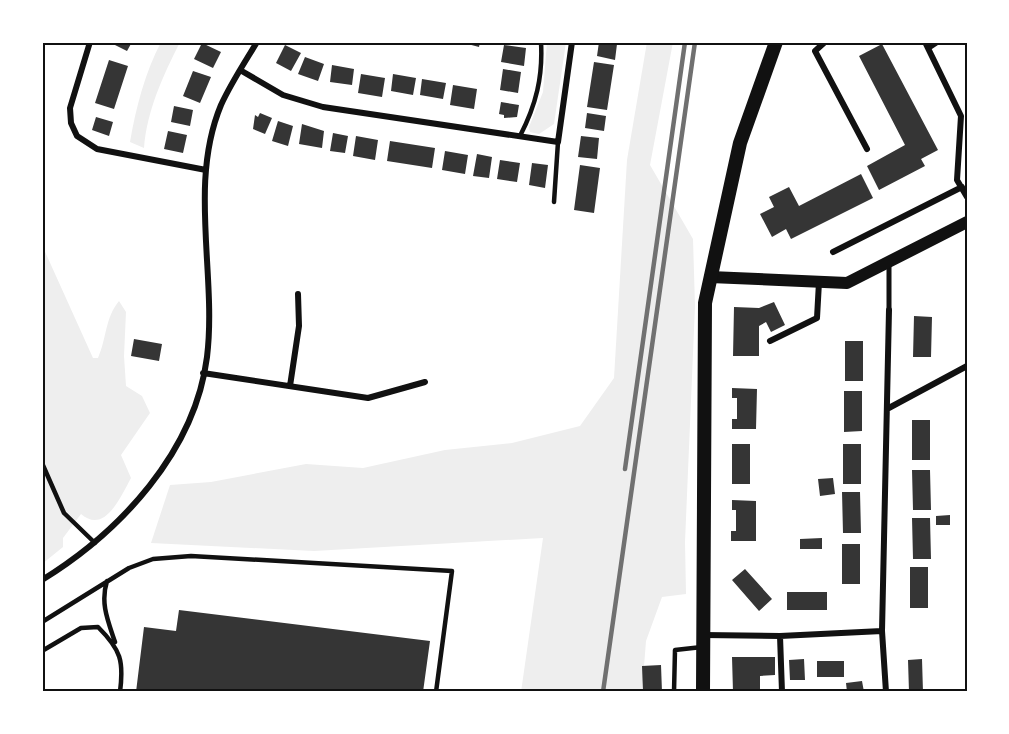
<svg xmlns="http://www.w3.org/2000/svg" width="1009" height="734" viewBox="0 0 1009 734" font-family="Inter,sans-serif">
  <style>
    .green { fill: #eee }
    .building { fill: #353535 }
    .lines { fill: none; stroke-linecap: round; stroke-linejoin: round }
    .service { stroke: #111; stroke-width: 4.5 }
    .pedestrian { stroke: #111; stroke-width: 5 }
    .minor { stroke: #111; stroke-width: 6 }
    .secondary { stroke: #111; stroke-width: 12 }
    .primary { stroke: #111; stroke-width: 14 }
    .rail { stroke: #707070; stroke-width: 4.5 }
    .neatline { fill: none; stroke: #111; stroke-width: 2 }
  </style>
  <rect width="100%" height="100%" fill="#fff"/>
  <path class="green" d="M161,42h19c-17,34 -33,68 -36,106l-14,-6c6,-35 15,-69 31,-100z
    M547,42h19l-12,82 -15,10 -9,-2 -1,-5 14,-35z
    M647,42h26l-23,123 43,74 2,67 -10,236 1,52 -24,3 -16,44 -4,51h-121l22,-154 -229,13 -163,-8 19,-58 41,-3 95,-18 57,4 82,-18 67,-7 68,-17 34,-48 13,-218z
    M42,245l51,113h5c9,-21 7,-40 21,-57l7,11 -2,44 2,30 16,10 8,17 -29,42 10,23c-10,18 -26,57 -50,36l-18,24v9l-21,17z"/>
  <path class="building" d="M109,42h23l-5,9z
    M460,42h20l-1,5z
    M599,42l18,2 -2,16 -18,-4z
    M202,43l19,9 -8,16 -19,-9z
    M882,44l56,106 -17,9 4,7 -46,24 -12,-24 38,-21 -46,-89z
    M285,45l16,8 -10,18 -15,-8z
    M504,45l22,3 -2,18 -23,-4z
    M305,57l19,7 -6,17 -20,-7z
    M109,60l19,6 -14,43 -19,-6z
    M594,62l20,3 -7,45 -20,-3z
    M332,65l22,4 -2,16 -22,-3z
    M503,69l18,3 -3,21 -18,-3z
    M193,71l18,6 -11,26 -17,-7z
    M361,74l24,4 -3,19 -24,-4z
    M393,74l23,4 -3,17 -22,-4z
    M422,79l24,4 -3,16 -23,-4z
    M453,85l24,4 -3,20 -24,-4z
    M501,102l18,3 -2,12 -13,1v-3l-5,-1z
    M174,106l19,4 -3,16 -19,-4z
    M260,113l12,5 -7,16 -12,-5 2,-14 3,2z
    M587,113l19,3 -2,15 -19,-3z
    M96,117l17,5 -4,14 -17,-6z
    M278,121l15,5 -5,20 -16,-5z
    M302,124l22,7 -2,17 -23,-4z
    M168,131l19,4 -4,18 -19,-4z
    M333,133l15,3 -3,17 -15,-2z
    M356,136l22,4 -3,20 -22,-4z
    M581,136l18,2 -2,21 -19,-2z
    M390,141l45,7 -3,20 -45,-7z
    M445,151l23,4 -3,19 -23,-4z
    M477,154l15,3 -3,21 -16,-2z
    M500,160l20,3 -3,19 -20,-3z
    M532,163l16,2 -3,23 -16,-3z
    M580,165l20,3 -6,45 -20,-3z
    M861,174l12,24 -82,41 -5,-10 -14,8 -12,-23 14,-7 -5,-10 20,-10 10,19z
    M774,302l11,23 -14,7 -5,-10 -7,4v30h-26l1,-49 25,1z
    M914,316l18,1 -1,40h-18z
    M134,339l28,5 -3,17 -28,-5z
    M845,341h18v40h-18z
    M732,388l25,1 -1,40h-24v-10h5v-21h-5z
    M844,391h18v40l-18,1z
    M912,420h18v40h-18z
    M732,444h18v40h-18z
    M843,444h18v40h-18z
    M912,470h18l1,40h-18z
    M833,478l2,16 -15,2 -2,-17z
    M842,492h18l1,41h-18z
    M732,500l24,1v40h-25v-10h5v-21h-4z
    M950,515v10h-14v-9z
    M912,518h18l1,41h-18z
    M822,538v11h-22v-10z
    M842,544h18v40h-18z
    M910,567h18v41h-18z
    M745,569l27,30 -13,12 -27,-31z
    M787,592h40v18h-40z
    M179,610l251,31 -7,51h-287l8,-65 32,4z
    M732,657h43v18l-15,1v16h-27z
    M804,659l1,21h-15l-1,-20z
    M922,659l1,33h-14l-1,-32z
    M817,661h27v16h-27z
    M661,665l1,27h-19l-1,-26z
    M862,681l2,11h-17l-1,-9z"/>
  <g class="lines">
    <path class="service" d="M520,136c16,-31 23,-59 21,-94
      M554,202l4,-60
      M42,463l22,50 31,30
      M107,581c-7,22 1,40 8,61
      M42,622l87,-54 24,-9 38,-3 261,15 -16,121
      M42,651l39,-23 17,-1c23,23 26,34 22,65
      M674,692l1,-42 27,-3"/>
    <path class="pedestrian" d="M889,263v47"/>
    <path class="minor" d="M90,42l-20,66 1,15 6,13 20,13 109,21
      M825,42l-10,9 52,98
      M925,42l36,74 -4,64 10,17
      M928,48l9,-6
      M240,70l43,25 40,12 235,35 14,-100
      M833,252l129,-65
      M770,341l47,-23 2,-36
      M203,373l165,25 57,-16
      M290,386l9,-60 -1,-32
      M887,409l80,-43
      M42,580c78,-48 153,-128 165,-223 10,-82 -19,-173 14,-252 10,-22 24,-43 36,-63
      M703,635l77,1 102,-5
      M780,636l2,56
      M886,692l-4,-61 7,-321"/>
    <path class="secondary" d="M710,277l137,6 120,-61"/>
    <path class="primary" d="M703,692l2,-389 35,-160 36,-101"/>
    <path class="rail" d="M625,469l60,-427
      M603,692l92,-650"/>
  </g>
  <rect width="1009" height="734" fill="none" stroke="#ffffff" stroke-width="87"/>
  <rect x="44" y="44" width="922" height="646" class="neatline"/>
</svg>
